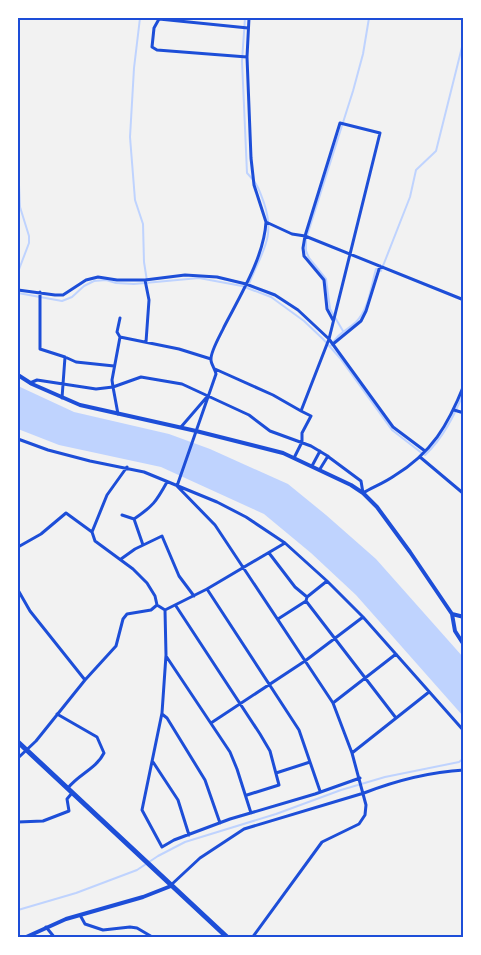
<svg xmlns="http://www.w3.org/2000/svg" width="481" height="955" viewBox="0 0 481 955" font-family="'Asap Condensed',sans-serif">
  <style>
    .water { fill: #bfd3fe }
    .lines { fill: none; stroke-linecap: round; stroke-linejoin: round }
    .stream { stroke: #bfd3fe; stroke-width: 2 }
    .minor { stroke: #1d4ed8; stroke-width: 3 }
    .tertiary { stroke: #1d4ed8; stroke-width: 4 }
    .primary { stroke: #1d4ed8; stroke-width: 5 }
    .neatline { fill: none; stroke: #1d4ed8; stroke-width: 2 }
  </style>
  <rect width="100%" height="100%" fill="#f2f2f2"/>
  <path class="water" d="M18,386l56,26 95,22 41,15 78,35 38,31 50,44 87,98v59l-107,-121 -45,-42 -47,-39 -103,-47 -102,-22 -41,-16z"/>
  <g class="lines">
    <path class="stream" d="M140,18l-6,50 -4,69 5,63 8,24 1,38 3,19
      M245,18l-3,43 5,112c10,10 12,16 17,30 12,36 -3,49 -15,81
      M18,163l2,44 9,29v7l-11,29
      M18,293l44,8 10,-4 12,-11 10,-5 12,-1 10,3 18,1 65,-6 43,8 29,11 33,24 19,18 17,19 52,72 31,24
      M343,331l-13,-22 -4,-30 -17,-21 -3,-7v-12l47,-148 10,-37 6,-36
      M330,347c9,-15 15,-15 26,-25 13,-13 15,-36 20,-53l5,2 29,-74 6,-27 20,-19 28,-112
      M425,455c18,-17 29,-39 39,-63
      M18,910l58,-17 61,-23 21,-14 27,-14 91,-28 65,-24 44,-13 74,-15 5,-4"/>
    <path class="minor" d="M247,57l-90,-7 -5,-3 2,-19 5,-9 89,9
      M266,222l26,12 13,2 159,64
      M145,280l4,20 -3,42
      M18,290l37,5h8l23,-15 12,-3 19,3h28l40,-5 32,2 29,7 29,11 23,15 31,29 64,88 32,24
      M40,292v57l25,8 -3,41
      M120,318l-3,14 3,5
      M333,344l28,-23 5,-10 14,-45
      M65,357l11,5 38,4
      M211,359l-32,-10 -59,-12 -8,43 1,7 28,-10 41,7 67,31 21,16 41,15 15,9 35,26 2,12c10,-6 21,-10 31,-17 38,-23 54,-51 70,-91
      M215,369l58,26 28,16
      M30,383l7,-3 59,9 17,-2 5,27
      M454,410l10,3
      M181,427l25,-29
      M18,439l30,11 42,11 54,11 73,30 29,15 39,26 42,38 36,36 101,114
      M420,457l44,37
      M294,458l8,-16v-9l9,-17 -10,-5 28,-72 51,-206 -40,-10 -35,113 -2,12 1,8 20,24 3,29 6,11
      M312,466l8,-15
      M320,469l8,-13
      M177,486l38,39 118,178 19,50 14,52 -1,10 -6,9 -37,18 -70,96
      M177,486l39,-112c-1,-5 -5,-10 -5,-14 -1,-8 10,-26 13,-33 16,-31 40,-70 42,-105l-12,-37 -3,-27 -4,-101 2,-39
      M122,515l12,4c19,-13 22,-17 33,-37
      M134,519l9,26
      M92,532l15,-37 20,-28
      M18,547l23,-13 25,-21 26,19 3,9 38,28 14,14 8,13 2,9 8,5
      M269,553l26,34 12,10
      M121,559l14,-10 27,-13 17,40 15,20
      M207,589l92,141 21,61
      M18,590l12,21 55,69
      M306,601l90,117
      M176,606l84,128 10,17 9,34 -32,10
      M165,610l1,45 -4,58 -20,97 20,37 12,-7 56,-21 85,-25 45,-16
      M165,610l42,-21 78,-46
      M278,619l28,-18 1,-4 20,-16
      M166,656l64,96 7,17 14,44
      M333,703l63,-49
      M57,714l40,23 7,16c-8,16 -25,21 -36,35
      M162,714l5,4 38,62 15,43
      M211,723l94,-62 58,-44
      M352,753l77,-61
      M18,758l18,-17 49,-61 31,-34 7,-27 4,-5 24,-4 6,-5
      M153,762l25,38 11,35
      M276,773l34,-11
      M18,822l25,-1 26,-10 -2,-12 5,-6
      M171,885l29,-27 44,-29 120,-36c31,-12 66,-21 100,-23
      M80,915l5,9 18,6 27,-3 7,1 17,10
      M46,927l9,11"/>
    <path class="tertiary" d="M18,375l14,9 48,21 116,26 87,22 68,32 12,8 14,14 33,45 42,62 3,17 9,14
      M452,614l12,3
      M24,938l42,-19 77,-22 28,-11"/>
    <path class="primary" d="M18,742l210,196"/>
  </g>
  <rect width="481" height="955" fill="none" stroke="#ffffff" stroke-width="38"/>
  <rect x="19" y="19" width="443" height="917" class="neatline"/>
</svg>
